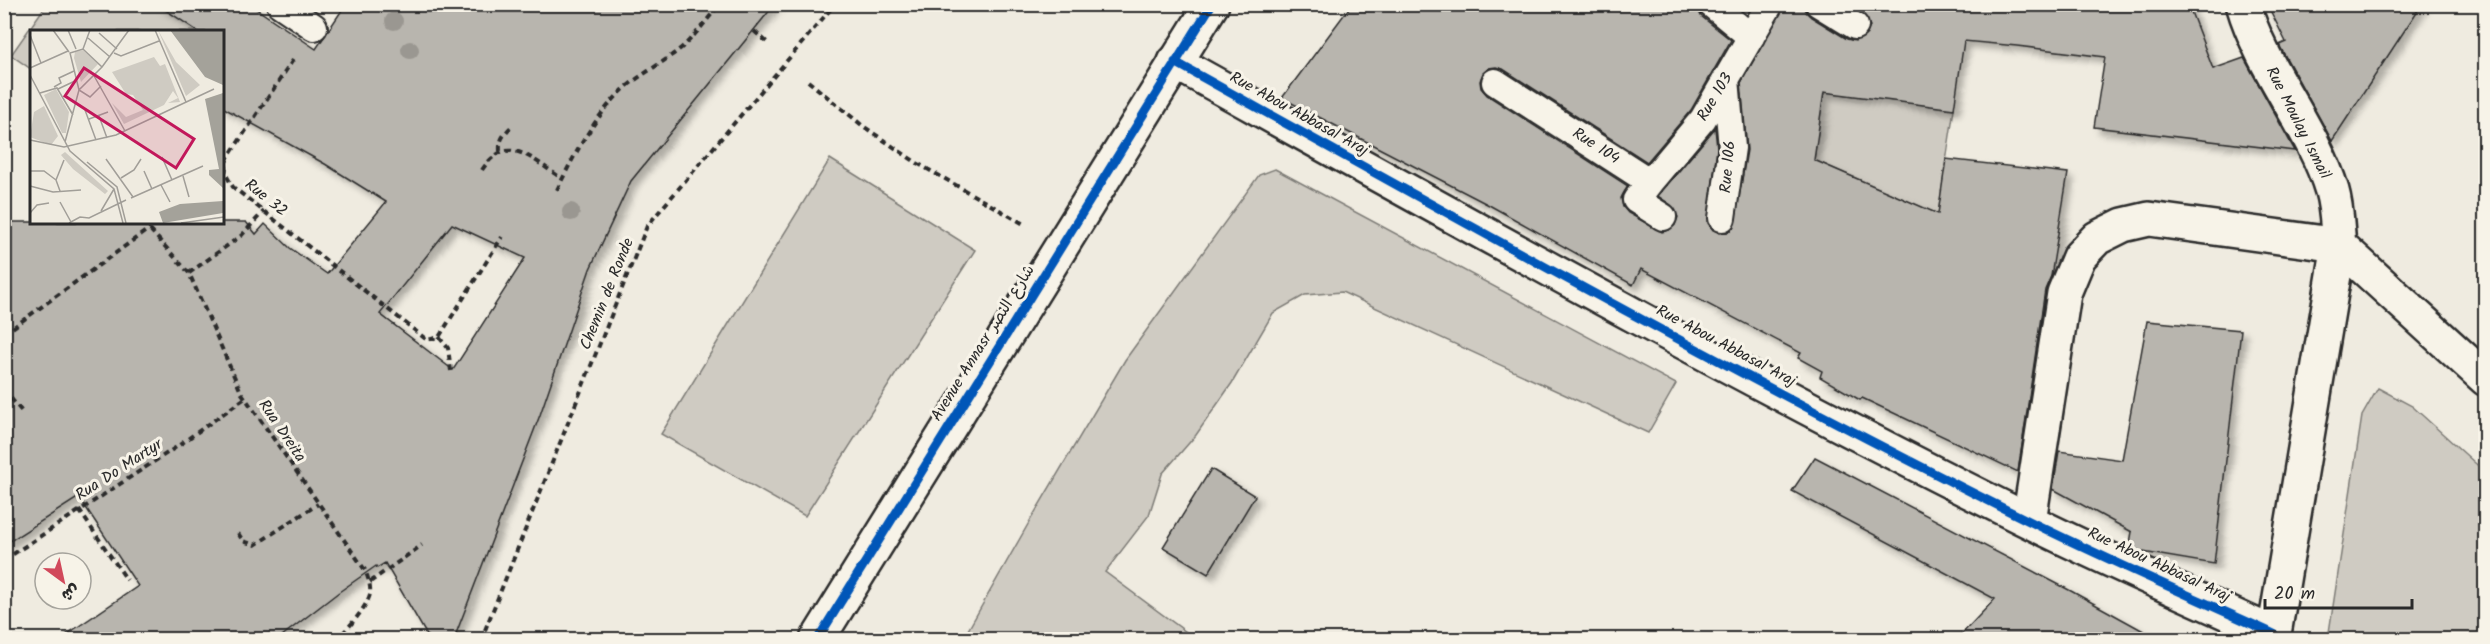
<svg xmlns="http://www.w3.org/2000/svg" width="2490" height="644" viewBox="0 0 2490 644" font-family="Kalam,'Playpen Sans Arabic',sans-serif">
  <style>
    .green { fill: #cfcbc2; stroke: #7d7b76; stroke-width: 1.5 }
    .building { fill: #b8b5ae; stroke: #2b2b2b; stroke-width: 1.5; fill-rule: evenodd; filter: url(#shadow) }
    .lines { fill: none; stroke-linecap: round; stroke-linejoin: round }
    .service-casing { stroke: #2b2b2b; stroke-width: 30 }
    .minor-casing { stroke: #2b2b2b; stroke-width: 38 }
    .tertiary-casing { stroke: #2b2b2b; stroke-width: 38 }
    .path { stroke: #2b2b2b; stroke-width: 4; stroke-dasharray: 6 4.5; stroke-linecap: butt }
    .service { stroke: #f7f3e8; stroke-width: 26 }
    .minor { stroke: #f7f3e8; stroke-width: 33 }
    .tertiary { stroke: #f7f3e8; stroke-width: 33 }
    .cycleway-casing { stroke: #f7f3e8; stroke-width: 13 }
    .cycleway { stroke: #0057b8; stroke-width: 9 }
    .tree { fill: #9a9791 }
    .labels { text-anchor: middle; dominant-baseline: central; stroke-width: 6; stroke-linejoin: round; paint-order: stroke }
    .street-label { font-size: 16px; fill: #2b2b2b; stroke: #f7f3e8 }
    .inset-road { fill: none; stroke: #a19e98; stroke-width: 1.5 }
    .view { fill: #c2185b; fill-opacity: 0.15; stroke: #c2185b; stroke-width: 3 }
    .inset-edge { fill: none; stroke: #2b2b2b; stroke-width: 3 }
  </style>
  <defs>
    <filter id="shadow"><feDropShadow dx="5.5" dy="5.5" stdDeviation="3" flood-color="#0004"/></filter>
  </defs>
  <rect width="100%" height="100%" fill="#efebe0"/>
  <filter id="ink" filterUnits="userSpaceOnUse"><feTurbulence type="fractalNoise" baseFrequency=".0167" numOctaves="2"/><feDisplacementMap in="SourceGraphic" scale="12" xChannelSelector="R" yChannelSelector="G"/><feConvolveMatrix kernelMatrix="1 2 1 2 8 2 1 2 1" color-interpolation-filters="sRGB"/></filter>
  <g filter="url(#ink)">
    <path class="green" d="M46,5h111l42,26 -167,1 -1,37 -20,-14z
      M1824,92l130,17 -16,105 -124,-54z
      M830,159l145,91 -170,266 -144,-82z
      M1275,169l401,215 -28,49 -306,-141 -37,3 -32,18 -41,70 -36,52 -34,39 -13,41 -44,57 84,62 35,5h-261l68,-120 94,-159 134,-185z
      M2378,388l34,18 73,66v167h-157l34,-223z"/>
    <path class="building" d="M157,4h92l67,45 30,-45h429l-144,177 -41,88 -50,146 -86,224h-25l-44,-76 -8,5 -1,-2 -37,26 -61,47h-218l78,-53 -59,-89 -75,48v-323h242l10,12 9,-10 25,24 37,26 59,-72 -61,-38 -103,-57v-75h-23zM452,224l73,34 -72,112 -73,-56z
      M1352,4h344l5,12 30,24 -40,70 -44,52 -144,-93 -7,-2 -7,1 -6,5 -3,8 1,7 6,7 141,91 -7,12 2,9 5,6 34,19 7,-2 6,-5 3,-8 -7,-12 -13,-9 57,-68 2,20 -9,75 5,7 7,3 8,-1 6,-5 13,-77 -6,-67 44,-79h19l2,8 5,5 36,22 8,2 12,-7 3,-8 -7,-12 -14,-10h339l25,65 31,-11 51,93 -201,-24 11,-70 -88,-11 -53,-5 -10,68 -130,-17 -10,68 124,54 8,-55 122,14 -17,103 -6,14 -27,182 -156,-74 -2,2 -40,-23 2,-6 -24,-13 3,-5 -160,-84 -8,16 -144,-80 -207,-107z
      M2267,4h155l-90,137 -53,-96 7,-3z
      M2147,321l94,9 -27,234 -77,-13 -8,-3 3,-16 -79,-43 6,-38 63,9z
      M1815,457l256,134 87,48h-201l38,-40 -203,-108z
      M1211,469l44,27 -47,78 -45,-27z"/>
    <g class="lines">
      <g class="service-casing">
        <path id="service" d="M280,4l34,23
          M1711,4l40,33
          M1819,4l36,22
          M1495,82l155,100 -14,18 27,17
          M1650,182l53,-63 67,-115
          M1722,218l10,-70 -6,-69"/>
      </g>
      <g class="minor-casing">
        <path id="minor" d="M2243,4c19,66 70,123 89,187 5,17 5,36 7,54l-66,395
          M1175,62c281,156 562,314 850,457 82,41 166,77 249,115
          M2029,521l35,-228 15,-36 18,-19 26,-13 26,-6 190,26 147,134"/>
      </g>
      <g class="tertiary-casing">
        <path id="tertiary" d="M817,640l395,-636"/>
      </g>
      <path class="path" d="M728,4l1,3
        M754,31l14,12
        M293,60l-66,99 -2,14 8,14 194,153 12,-3 63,-100
        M808,81l55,45 54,37 107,61
        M500,151c-1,-12 4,-17 12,-25
        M482,170c26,-39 50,-10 81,9
        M557,190c17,-35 37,-73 66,-100 15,-14 33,-23 49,-35 19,-13 33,-33 48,-51
        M143,222l46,51 52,119 124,178c3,8 6,15 5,24 -3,13 -24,38 -35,46
        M189,273l53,-38 22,-24
        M4,334l146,-106
        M439,337l9,11 3,23
        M4,390l19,23
        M79,510l48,70
        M238,533l5,8 12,4 63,-41
        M4,560l174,-114 67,-48
        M370,582l52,-37
        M343,634l2,6
        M481,640l166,-414 188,-222"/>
      <use href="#service" class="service"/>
      <use href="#minor" class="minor"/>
      <use href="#tertiary" class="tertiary"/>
      <g class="cycleway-casing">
        <path id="cycleway" d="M1175,62c281,156 562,314 850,457 82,41 166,77 249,115
          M817,640l395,-636"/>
      </g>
      <use href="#cycleway" class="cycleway"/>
    </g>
    <g class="tree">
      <circle cx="394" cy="21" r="9"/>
      <circle cx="410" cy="50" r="9"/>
      <circle cx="571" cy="212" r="9"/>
    </g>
  </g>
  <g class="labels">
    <g class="street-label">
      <text transform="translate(1715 97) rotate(-59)">Rue 103</text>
      <text transform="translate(1299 114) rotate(29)">Rue Abou Abbasal Araj</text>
      <text transform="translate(2298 123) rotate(63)">Rue Moulay Ismail</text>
      <text transform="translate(1596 146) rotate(33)">Rue 104</text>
      <text transform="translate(1728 167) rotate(-85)">Rue 106</text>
      <text transform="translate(266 198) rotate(39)">Rue 32</text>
      <text transform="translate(607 294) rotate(-68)">Chemin de Ronde</text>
      <text transform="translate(983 343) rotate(-58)">Avenue Annasr شارع النصر</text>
      <text transform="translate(1726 346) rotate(28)">Rue Abou Abbasal Araj</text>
      <text transform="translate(282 431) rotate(56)">Rua Dreita</text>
      <text transform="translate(119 470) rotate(-33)">Rua Do Martyr</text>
      <text transform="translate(2159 565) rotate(25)">Rue Abou Abbasal Araj</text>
    </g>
  </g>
  <g transform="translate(30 30)">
    <rect width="194" height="194" fill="#efebe0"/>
    <path d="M128,0l18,32 24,23 -14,11zM53,20l15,14 -17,18 -7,-24 1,-6zM124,27l6,9 5,-2 15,38 -12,1 10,-5 -5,-7 -9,14 -40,19 -12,-21 14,14 17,-7 -10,-15 -7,-1 -14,-22zM26,59l13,23 -3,21h-4l-18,-38zM14,76l14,30 -7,9 -21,-8 4,-25zM35,122l43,39 -3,3 -32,-25 -12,-14z" fill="#cfcbc2"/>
    <path d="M140,0h53v55l-18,-8zM193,63h1l-1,95 -14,-13v-5l10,-1 -14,-70zM193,171v12l-60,10 -4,-11 21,-8z" fill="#a4a29a"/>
    <path class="inset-road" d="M23,0l16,22M38,0l8,19M125,0l31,72M69,3l18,16M0,5l11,28M58,8l22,19M53,19l7,-19M84,23l7,3 38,-15M72,37l27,-37M0,38l38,-17M63,44l32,57M0,45l40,76 44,38 9,34M24,57l7,-4 -2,-5 15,-7M28,59l19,-9M10,63l17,-5 16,27M55,80l11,30M69,86l8,22M59,89l19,-7M0,110l34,7 52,-12 98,-46M35,112l14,-52 23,-23 -19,-18 -13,4 9,37 11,7 11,-11M132,127l10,23M76,129l27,38M57,132l30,25 9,36M0,141h14l12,9M114,141l8,18M153,146l6,21M91,148l13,-8 7,-11M131,155l9,17M0,156l23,6 28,-2M30,161l-4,-11 8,-20M101,168l72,-32M30,172l11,20M71,181l13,-22M0,183l7,-8 12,-2M39,193l11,-6 9,1 37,-18M151,193l43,-6"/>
    <path class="view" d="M54,38l110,71 -18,29 -111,-72z"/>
    <rect width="194" height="194" class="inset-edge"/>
  </g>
  <rect width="2490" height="644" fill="none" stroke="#f7f3e8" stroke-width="24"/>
  <rect x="12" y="12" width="2466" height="620" fill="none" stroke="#2b2b2b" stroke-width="2" filter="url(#ink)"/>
  <g transform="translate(63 581) rotate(147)"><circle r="28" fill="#f7f3e8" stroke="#a5a39c" stroke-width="1.5"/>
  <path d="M0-4.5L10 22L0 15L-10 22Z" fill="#d1495b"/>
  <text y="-9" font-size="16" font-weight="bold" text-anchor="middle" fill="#2b2b2b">ش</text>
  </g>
  <path d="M2265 599v9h147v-9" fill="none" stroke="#2b2b2b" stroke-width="3"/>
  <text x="2274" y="599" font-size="18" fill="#2b2b2b" stroke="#f7f3e8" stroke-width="4.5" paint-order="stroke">20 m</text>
</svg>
